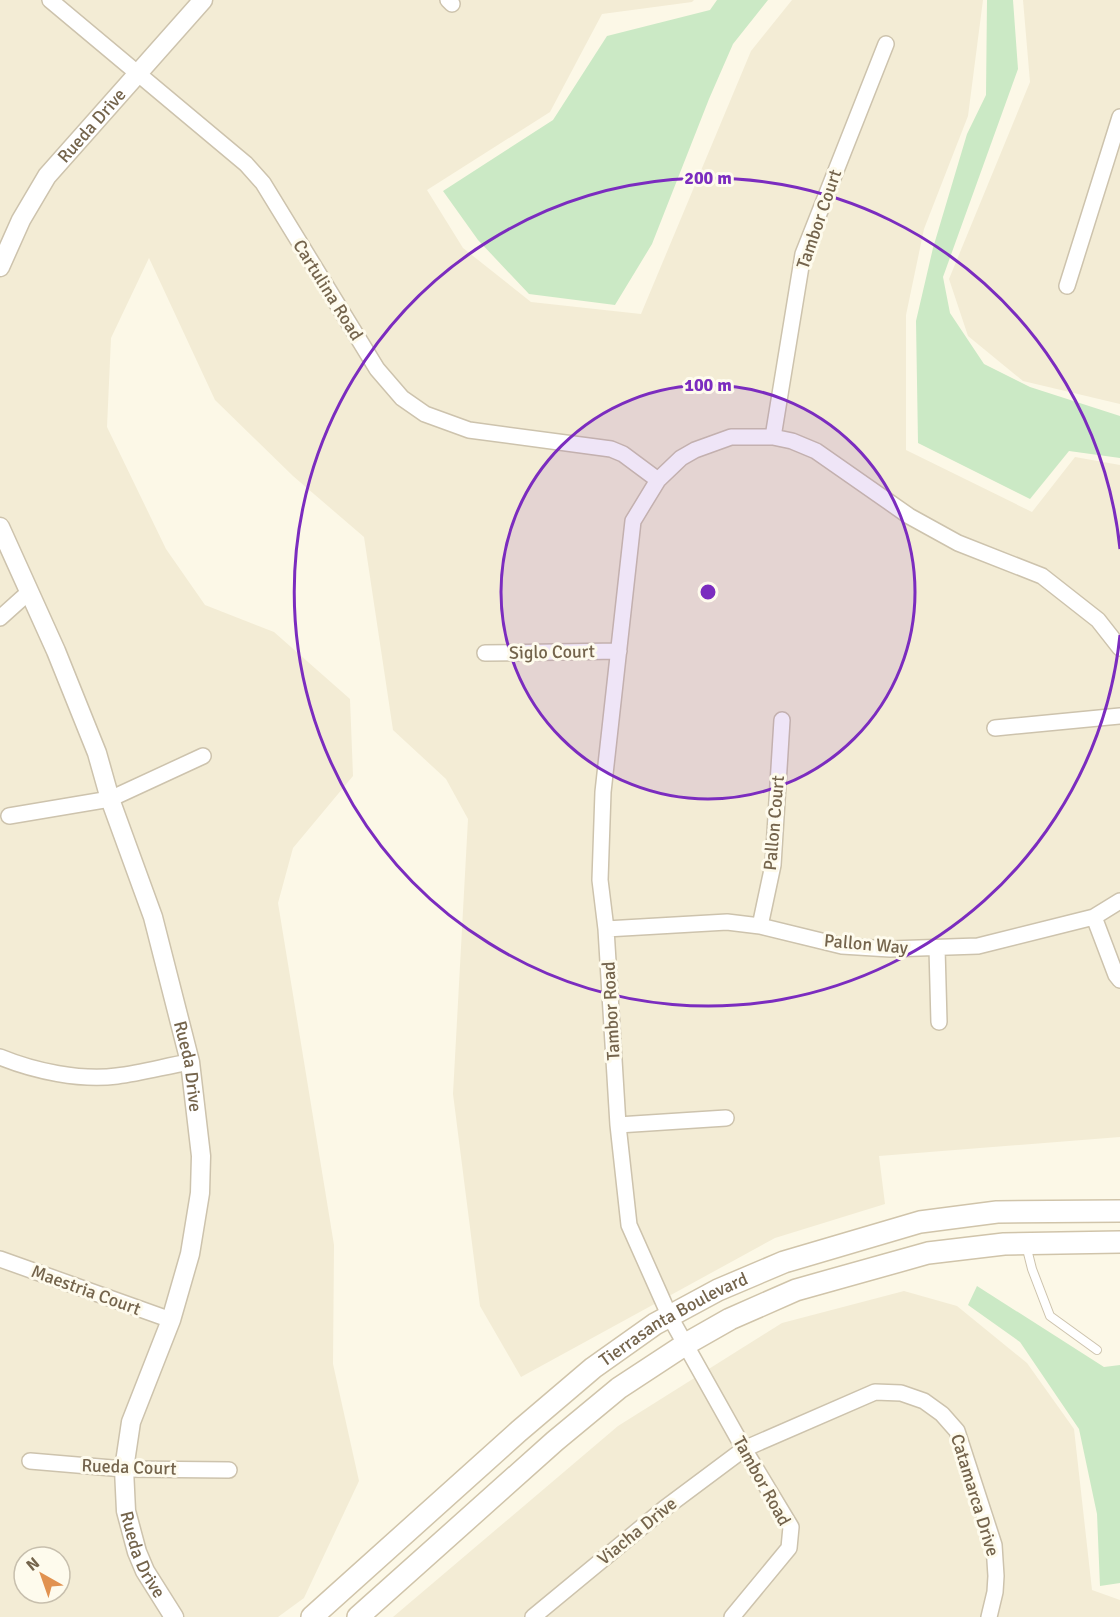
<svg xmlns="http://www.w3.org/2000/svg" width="1120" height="1617" viewBox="0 0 1120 1617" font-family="Signika,sans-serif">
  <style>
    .residential { fill: #f3ecd5; fill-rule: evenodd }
    .green { fill: #cbe9c5 }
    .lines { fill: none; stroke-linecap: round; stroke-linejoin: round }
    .service-casing { stroke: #cdc3ad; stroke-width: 10 }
    .minor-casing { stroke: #cdc3ad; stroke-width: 18 }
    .tertiary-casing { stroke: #cdc3ad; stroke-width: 21 }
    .secondary-casing { stroke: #d0c4aa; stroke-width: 24 }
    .service { stroke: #fff; stroke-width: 8 }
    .minor { stroke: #fff; stroke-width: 15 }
    .tertiary { stroke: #fff; stroke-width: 18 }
    .secondary { stroke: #fff; stroke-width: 21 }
    .ring { fill: none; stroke: #7b2cbf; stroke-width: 3 }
    .labels { text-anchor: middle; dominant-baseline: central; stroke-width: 6; stroke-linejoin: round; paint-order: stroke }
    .street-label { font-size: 18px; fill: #74644c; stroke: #fefbed }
    .centre { fill: #7b2cbf; stroke: #fefbed; stroke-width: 3 }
    .ring-label { font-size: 18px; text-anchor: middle; font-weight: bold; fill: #7b2cbf; stroke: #fefbed; stroke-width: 6; stroke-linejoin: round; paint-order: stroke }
  </style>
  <rect width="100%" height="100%" fill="#fcf8e7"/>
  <path class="residential" d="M0,0h694l-2,2 -90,12 -52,98 -123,78 36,58 68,54 110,12 110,-263 41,-51h191l-15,116 -44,113 -18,86v135l126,62 43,-55 45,8v672l-241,19 6,48 -110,34 -254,139 -41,-71 -27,-212 15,-275 -22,-40 -53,-49 -29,-193 -71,-61 -78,-76 -66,-142 -38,80 -4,89 59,122 39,56 69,27 76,67 3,77 -60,72 -15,55 56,342 -1,119 26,117 -55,117 -26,19h-278zM24,1557h36v36h-36z
    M1023,0h97v404l-97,-23 -55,-45 -19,-57 81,-197z
    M904,1291l53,15 70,57 47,66 18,161 28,10v17h-727l225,-191 164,-103z"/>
  <path class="green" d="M717,0h51l-35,44 -24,55 -57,145 -37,61 -86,-11 -51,-54 -35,-49 110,-71 54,-84 103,-26z
    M987,0h26l5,69 -75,208 7,36 34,51 46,23 90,29v42l-51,-7 -39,48 -112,-56 -2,-122 17,-73 34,-114 19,-39z
    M977,1286l127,81 16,-2v218l-20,3 -3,-72 -18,-85 -59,-87 -52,-37z"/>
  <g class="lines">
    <g class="service-casing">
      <path id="service" d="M1026,1245l6,24 18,47 47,34"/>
    </g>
    <g class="minor-casing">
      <path id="minor" d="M50,0l196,164 17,19 114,186 25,29 23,16 44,16 142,19 12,5 35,26
        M448,0l4,4
        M1067,286l53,-169
        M773,437l30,-183 83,-210
        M0,618l29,-26
        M485,653l134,-2
        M995,728l125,-12
        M9,816l101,-17 93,-43
        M1094,917l22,58 4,5
        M760,926l13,-61 9,-145
        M606,929l121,-7 33,4 82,20 48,3 88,-3 116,-29 26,-16
        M937,948l2,74
        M0,1057c34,14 81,24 117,19 25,-3 49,-10 73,-14
        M618,1125l108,-7
        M0,1259l171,61
        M30,1461l94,8 105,1
        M533,1617l132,-109 79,-59 131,-57 26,1 23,8 18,13 15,17 37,114 2,31 -1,16 -6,25
        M732,1617l57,-69 2,-21 -47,-78 -74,-132 -41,-92 -11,-100 -12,-196 -6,-49 3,-88 30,-271 25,-41 23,-22 14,-8 36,-13h42l19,4 24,10 93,65 49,27 84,33 56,44 22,28"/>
    </g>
    <g class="tertiary-casing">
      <g id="tertiary">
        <path id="s1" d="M0,267l21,-47 26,-44 156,-176"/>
        <path id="s2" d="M0,527l56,124 41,102 13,46 43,118 37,145 11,94 -1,37 -10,61 -19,66 -40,102 -7,47 2,42 11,41 8,19 29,46"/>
      </g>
    </g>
    <g class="secondary-casing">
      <g id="secondary">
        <path id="s3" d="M312,1617l207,-186 74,-63 62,-44 63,-34 66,-28 136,-40 77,-10 123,-1"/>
        <path d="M358,1617l197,-176 64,-53 67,-44 44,-25 66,-29 132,-37 76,-9 116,-2"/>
      </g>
    </g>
    <use href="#service" class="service"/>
    <use href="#minor" class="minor"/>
    <use href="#tertiary" class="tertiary"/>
    <use href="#secondary" class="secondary"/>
  </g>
  <circle cx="708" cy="592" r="207" fill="#7b2cbf" fill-opacity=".12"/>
  <g class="ring">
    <circle cx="708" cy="592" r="207"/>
    <path d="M1120 635A414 414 0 1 1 1120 549"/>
  </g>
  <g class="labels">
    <g class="street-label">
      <text stroke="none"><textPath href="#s1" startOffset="170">Rueda Drive</textPath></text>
      <text transform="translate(819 219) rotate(-71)">Tambor Court</text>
      <text transform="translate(328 290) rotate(58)">Cartulina Road</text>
      <text transform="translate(552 652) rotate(-1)">Siglo Court</text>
      <text transform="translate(774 823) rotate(-85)">Pallon Court</text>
      <text transform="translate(866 944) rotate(5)">Pallon Way</text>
      <text transform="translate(611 1011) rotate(-93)">Tambor Road</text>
      <text stroke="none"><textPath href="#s2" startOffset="573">Rueda Drive</textPath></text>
      <text transform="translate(86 1290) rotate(20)">Maestria Court</text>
      <text stroke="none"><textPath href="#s3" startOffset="470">Tierrasanta Boulevard</textPath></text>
      <text transform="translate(129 1467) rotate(2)">Rueda Court</text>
      <text transform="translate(762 1481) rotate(61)">Tambor Road</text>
      <text transform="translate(975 1495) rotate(73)">Catamarca Drive</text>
      <text transform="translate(637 1531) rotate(-39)">Viacha Drive</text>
      <text stroke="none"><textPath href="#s2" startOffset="1077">Rueda Drive</textPath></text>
    </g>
  </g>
  <circle cx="708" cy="592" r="9" class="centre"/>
  <g class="ring-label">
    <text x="708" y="184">200 m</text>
    <text x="708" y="391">100 m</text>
  </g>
  <g transform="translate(42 1575) rotate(320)"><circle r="28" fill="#fefbed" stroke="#c7bfad" stroke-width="1.5"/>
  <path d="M0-4.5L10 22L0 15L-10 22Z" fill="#e19250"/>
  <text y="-9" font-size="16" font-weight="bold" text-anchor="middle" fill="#74644c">N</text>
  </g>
</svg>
